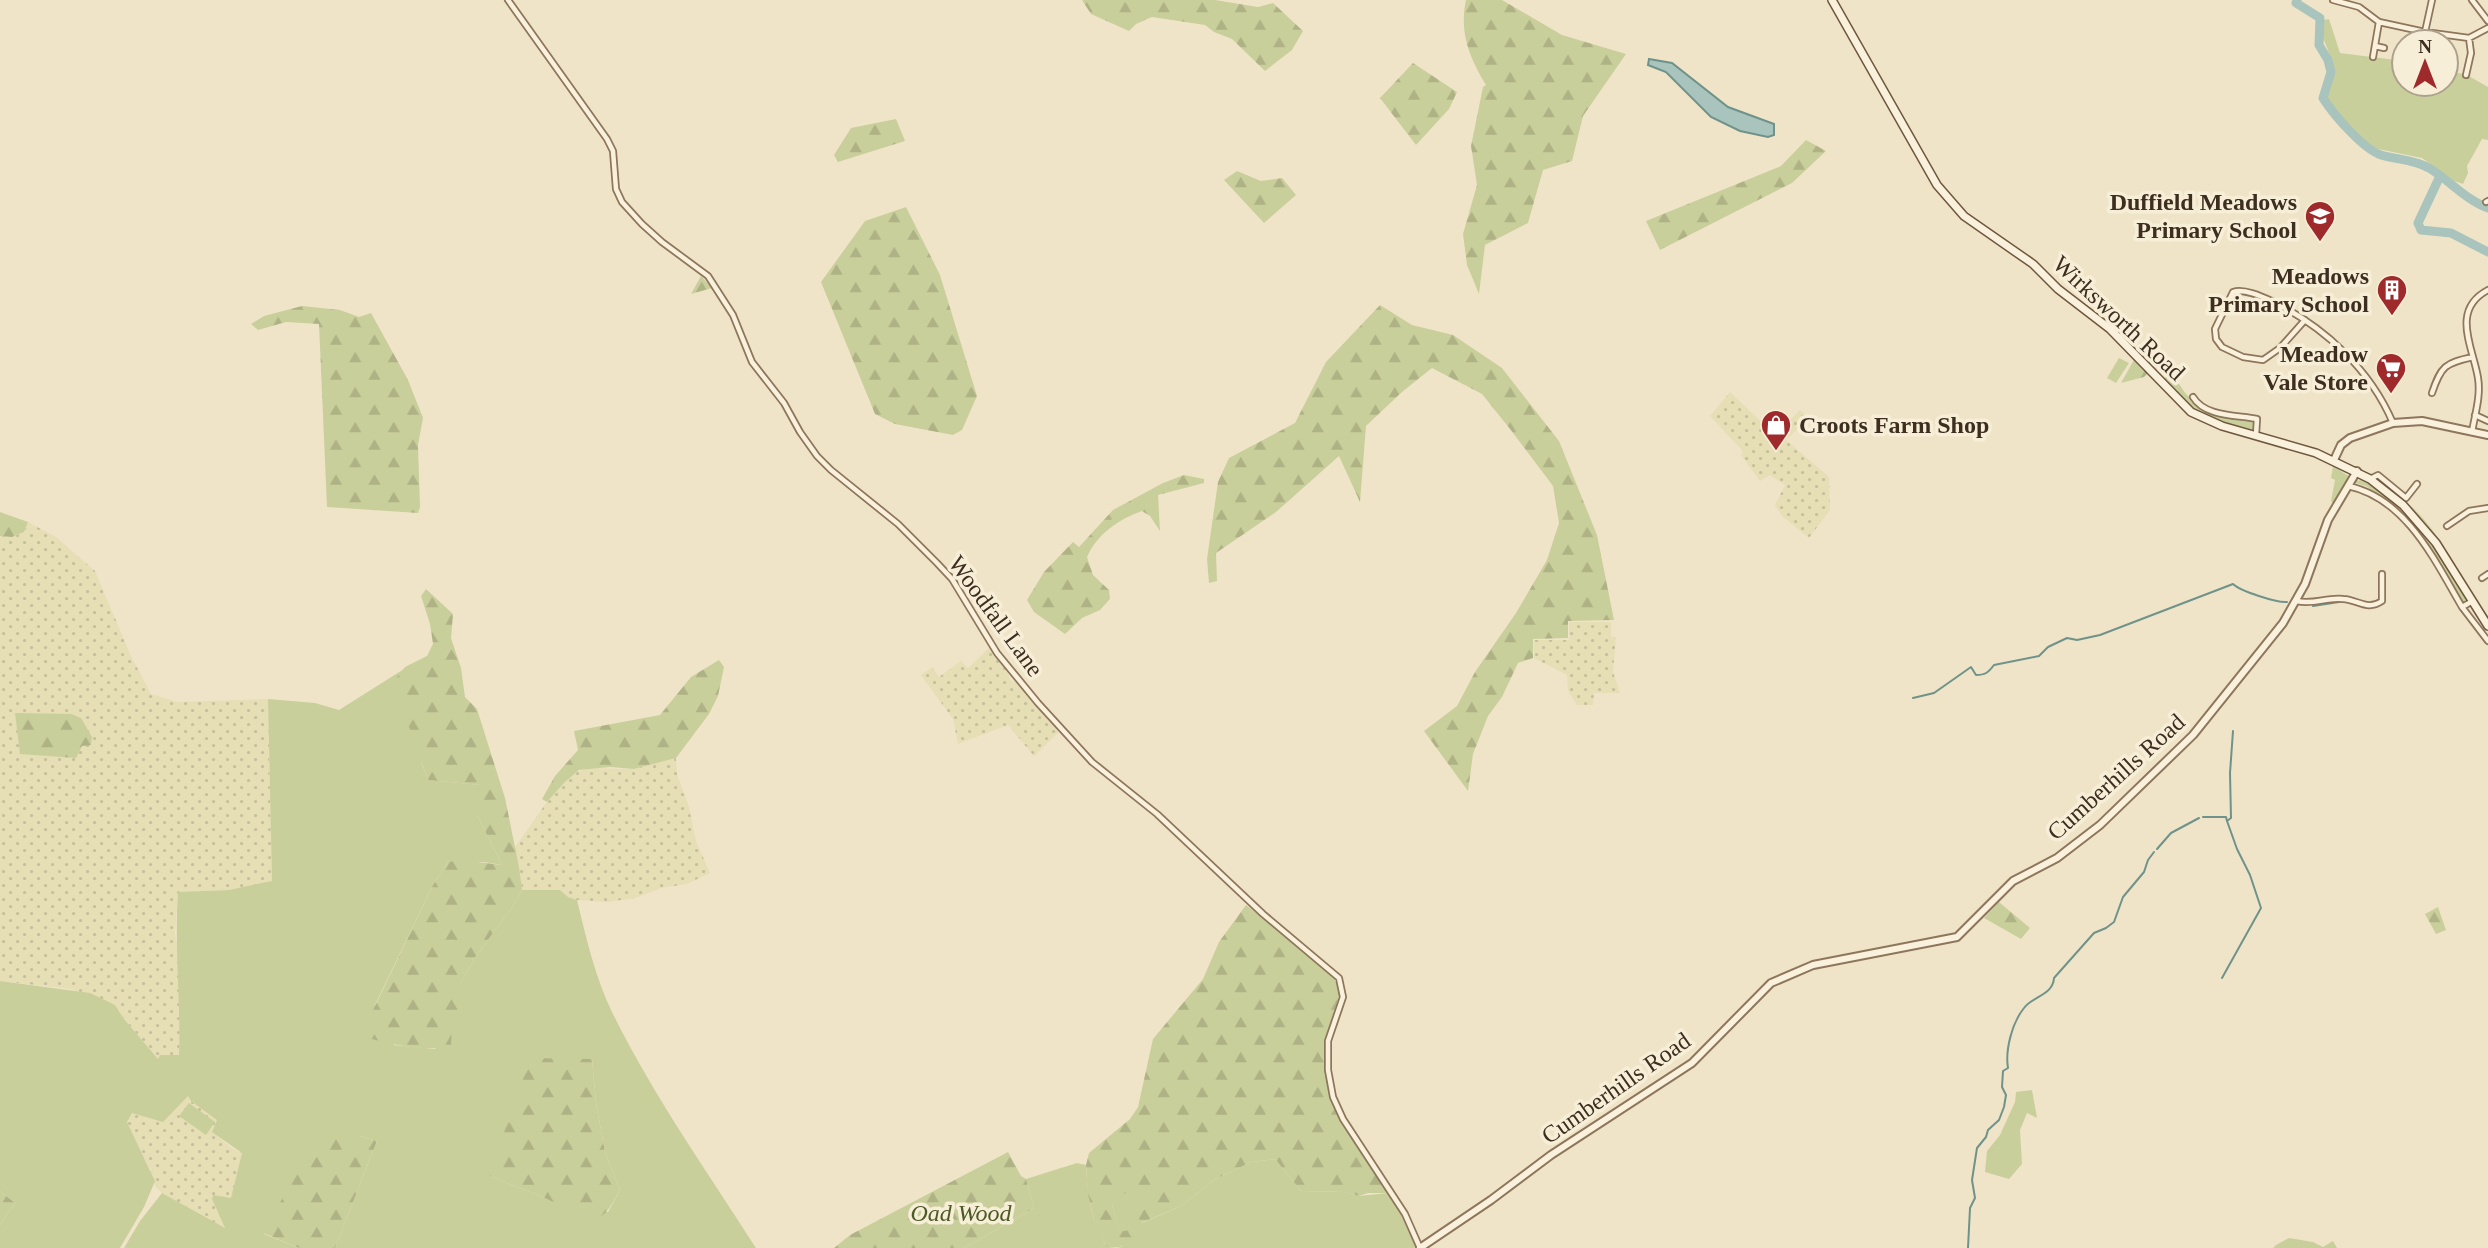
<svg xmlns="http://www.w3.org/2000/svg" width="2488" height="1248" viewBox="0 0 2488 1248" font-family="'Times New Roman',serif">
  <style>
    .farmland { fill: url(#farmland-dots) }
    .grass { fill: #c9cf9b; fill-rule: evenodd }
    .forest { fill: url(#forest-firs) }
    .water { fill: #a9c4bc; stroke: #6f938a; stroke-width: 2 }
    .lines { fill: none; stroke-linecap: round; stroke-linejoin: round }
    .stream { stroke: #6f938a; stroke-width: 2 }
    .river { stroke: #a9c4bc; stroke-width: 9 }
    .minor-casing { stroke: #8d765c; stroke-width: 8 }
    .tertiary-casing { stroke: #8d765c; stroke-width: 10 }
    .secondary-casing { stroke: #6f573f; stroke-width: 10 }
    .minor { stroke: #faf1dc; stroke-width: 4.5 }
    .tertiary { stroke: #faf1dc; stroke-width: 6 }
    .secondary { stroke: #faf1dc; stroke-width: 7 }
    .labels { text-anchor: middle; dominant-baseline: central; stroke-width: 7; stroke-linejoin: round; paint-order: stroke }
    .poi-label { font-size: 24px; font-weight: bold; fill: #3d2e20; stroke: #f7eed8; text-anchor: end }
    .street-label { font-size: 24px; fill: #3d2e20; stroke: #f7eed8 }
    .park-label { font-size: 24px; font-style: italic; fill: #4d5a26; stroke: #f7eed8 }
  </style>
  <defs>
    <pattern id="farmland-dots" width="8" height="8" patternUnits="userSpaceOnUse" patternTransform="scale(1.75)"><rect width="8" height="8" fill="#e6deb5"/><path d="M2 2h.1M6 6h.1" fill="none" stroke="#c6bf9b" stroke-width="1.8" stroke-linecap="round"/></pattern>
    <pattern id="forest-firs" width="22" height="20" patternUnits="userSpaceOnUse" patternTransform="scale(1.75)"><rect width="22" height="20" fill="#c9cf9b"/><path d="M5 1l3.5 6h-7zM16 11l3.5 6h-7z" fill="#aeb285"/></pattern>
  </defs>
  <rect width="100%" height="100%" fill="#f0e4c8"/>
  <path class="farmland" d="M1730,392l45,43 25,-25 9,8 -23,22 43,37 1,33 -21,28 -27,-22 -7,-11 10,-20 -15,-10 -10,6 -19,-26 2,-2 -2,-4 -31,-33z
    M28,522l28,15 39,34 36,85 20,38 27,8 90,-3 4,183 -43,8 -51,2 -3,42 3,14 3,57 -2,50h-19l-2,4 -34,-40 -9,-14 -44,-16 -71,-8v-445l12,1 12,-5z
    M1569,622h42v15h5l-3,35 7,21h-26l-1,12h-16l-9,-14 -1,-16 -33,-17v-18h35z
    M990,647l18,25 2,8 7,3 42,49 -25,24 -26,-31 -50,19 -5,-25 -32,-44 11,-8 7,10 22,-16 7,7z
    M676,758l1,16 12,33 7,34 14,32 -23,11 -26,4 -26,10 -27,4 -31,-2 -9,-3 -8,-7h-38l-7,-43 32,-45 27,-29 15,-5 45,1z
    M188,1096l3,5 27,19 -5,12 19,16 10,5 -11,46 -18,-4 -1,4 14,31 -64,-37 -7,-7 -3,-13 -25,-51 4,-9z"/>
  <path class="grass" d="M2329,19l11,34 64,8v23h42v-14l21,5 21,12v53l-6,-1 -15,27 1,7 -5,11 -9,-3 -32,-23 -44,-9 -11,-6 -40,-41 -2,-9 8,-16 -2,-19 -9,-23 2,-15z
    M2119,358l10,5 -13,20 -9,-5z
    M2168,373c11,7 12,15 21,24 17,19 43,20 67,25v6c-15,6 -45,-8 -59,-17 -13,-8 -23,-20 -33,-31z
    M2333,466l17,11 -17,26 -2,-2 4,-21 -4,-2z
    M2361,478l36,26 3,6 -34,-24 -11,-3 1,-4 3,2z
    M2408,507h4c33,31 49,74 76,109v5z
    M2404,510c25,28 43,57 62,89l-2,4 -7,-8 -17,-32 -38,-49z
    M404,669l18,95 6,16 53,5 -4,30 25,50 -18,-3h-36l-15,23 -58,120 19,40 41,4 17,-25 8,-40 14,-25 39,-53 9,-16h38l8,7 9,3c9,37 18,77 35,112 41,83 94,158 144,236h-421l42,-107 -18,-5 -95,98 35,14h-175l16,-27 22,-28 63,35 -13,-29 1,-4 18,3 11,-45 -30,-21 5,-12 -26,-19 -3,-5 -25,26 -31,-9 -5,9 28,59 -11,26 -24,41h-120v-23l15,-22 -15,-12v-210l90,12 25,12 9,14 34,40 2,-4h19c2,-55 -5,-109 -1,-163l51,-2 43,-9 -4,-182 47,4 24,7zM592,1059l4,44 9,49 15,38 -12,22 -65,-15 -53,-21z
    M2032,1090l5,28 -10,-5 -7,17 2,34 -13,15 -24,-7 2,-21 13,-16 15,-33 1,-10z
    M189,1103l26,19 -9,13 -27,-19z
    M1275,1159l26,32 44,1 14,4 29,-3c13,11 25,36 28,53l-2,2h-298l5,-1 13,-17 -15,3 -7,-29 6,-8 10,-5 14,32 39,-17 33,-26 37,-18z
    M1077,1163l9,2c2,30 5,58 22,83h-144l70,-40 -8,-29z
    M2289,1238l24,4 10,5 10,-6 4,7h-64l3,-3z"/>
  <path class="forest" d="M1082,0h133l43,7 15,-4 30,28 -11,19 -27,21 -33,-32 -18,-7 -9,-7 -53,-8 -16,7 -7,7 -38,-17z
    M1466,0h36l60,35 64,19 -43,62 -11,45 -29,9 -15,53 -43,22 -6,49 -12,-29 -4,-31 14,-49 -6,-39 12,-59 3,-2c-17,-28 -27,-53 -20,-85z
    M1413,63l44,29 -8,17 -33,36 -36,-47z
    M896,119l9,22 -67,21 -4,-7 17,-27z
    M1806,140l20,11 -34,32 -132,67 -14,-29 135,-55z
    M1237,171l24,10 21,-3 14,17 -32,28 -40,-43z
    M906,207l34,68 37,121 -15,34 -9,5 -58,-11 -20,-10 -54,-132 44,-61z
    M701,276l11,12 -21,6z
    M1380,305l32,20 41,10 49,33 57,73 38,94 17,85 -46,1v17l-35,1v19l-15,5 -16,34 -14,19 -15,38 -5,37 -44,-60 33,-25 18,-34 41,-59 31,-53 12,-37 -6,-37 -43,-57 -28,-35 -50,-26 -30,24 -36,34 -6,76 -21,-46 -63,56 -60,41 1,28 -8,2 -2,-24 11,-77 11,-24 66,-35 31,-61z
    M302,306l38,4 19,7 12,-4 37,67 15,38 -5,27 2,62 -2,6 -91,-6 -8,-183 -33,-2 -28,8 -7,-6 13,-8z
    M2135,358l14,14 -5,5 -23,6z
    M1184,475l20,4v4l-46,12 2,36 -10,-15 -8,-5c-24,9 -44,22 -55,46l6,18 16,15 1,9 -10,11 -18,8 -17,16 -31,-22 -7,-12 17,-28 29,-30 6,5 34,-37 50,-27z
    M0,512l28,10 -4,10 -12,5 -12,-1z
    M426,589l27,25 -2,24 10,30 4,29 12,12 28,89 14,69 3,23 -9,16 -39,53 -14,25 7,19 -5,15 -10,6 -1,23c-30,4 -58,-2 -86,-10v-10l68,-142 15,-23 13,-2 41,5 -25,-50 -4,-23 7,-7 -52,-5 -35,-98 12,-15 22,-11 6,-12 -3,-20 -9,-28z
    M719,660l5,7 -6,29 -9,18 -33,44 -42,11 -24,-2 -31,3 -14,12 -18,20 -5,-3 13,-23 23,-26 -4,-19 86,-16 31,-38z
    M15,713l56,1 10,4 11,19 -1,8 -9,1 -6,12 -56,-4z
    M1999,902l31,26 -9,11 -37,-21z
    M1246,905l87,69 7,19 -15,47 1,28 4,28 12,26 46,71h-20l-9,3 -14,-4 -44,-1 -26,-32 -24,3 -37,18 -33,26 -40,17 -13,-31 -9,4 -7,8 7,28 15,-3v8l-14,10 -12,1 -11,-17 -9,-37 -2,-29 3,-12 41,-34 8,-12 15,-68 50,-60 16,-37z
    M2438,907l8,23 -10,4 -11,-20z
    M528,1058l64,1 4,44 9,49 15,38c-8,13 -12,25 -27,31l-50,-24 -53,-21z
    M359,1136l18,5 -42,107h-36l-36,-15 53,-95z
    M1008,1152l13,24 5,3 8,29 -70,40h-130l16,-13z
    M0,1191l15,12 -15,22z"/>
  <path class="water" d="M1649,59l23,4 56,44 46,17v11l-6,2 -28,-6 -29,-14 -45,-45 -18,-7z"/>
  <g class="lines">
    <path class="stream" d="M2313,606l26,-4
      M1913,698l21,-5 37,-26 5,8c9,0 12,-2 18,-10l45,-9 9,-9 19,-9 10,2 23,-5 133,-51c7,7 44,19 54,18
      M2203,817h23l1,4
      M2157,849l14,-16 28,-15
      M2222,978l39,-70 -11,-33 -13,-26 -10,-28 4,-3 -1,-45 3,-42
      M1968,1248l2,-40 5,-10 -3,-18 5,-32 9,-11 2,-7 11,-10 5,-13 2,-12 -4,-8 1,-16 5,-3c-3,-18 4,-45 16,-60 9,-12 29,-13 30,-30l40,-45 12,-5 8,-6 9,-25 21,-25 4,-12 6,-8"/>
    <path class="river" d="M2297,0l-1,3 24,15 -1,27 9,15 3,12 -8,26c10,16 40,51 58,57 17,5 32,4 48,13 20,12 37,32 59,40
      M2440,176l-22,47 3,7 30,3 37,19"/>
    <g class="minor-casing">
      <path id="minor" d="M508,0l99,139 6,12 3,38 6,13 20,22 20,18 46,34 25,39 19,47 32,41 16,29 17,24 14,14 67,54 39,39 15,16 45,74 41,50 54,59 65,52 106,100 76,64 4,19 -15,44v29l5,27 10,22 62,95 15,34
        M2333,0l26,7 20,15 46,10 44,6 19,-10
        M2472,0l16,21
        M2425,32l7,-32
        M2375,46l9,2
        M2373,57l6,-35
        M2466,75l5,-22 -2,-15
        M2486,202l2,-1
        M2305,320l-25,28 -17,12 -20,-3 -21,-10 -6,-8 -1,-10 18,-37c11,-4 30,5 41,10 51,26 96,67 119,121
        M2432,393c9,-27 13,-30 41,-36
        M2193,397c12,20 44,18 64,22l-1,16
        M2475,415l13,6
        M2472,432c3,-18 9,-36 6,-54 -5,-31 -28,-68 10,-88
        M2370,479l8,-4 28,23 11,-14
        M2348,486c58,12 87,75 114,121l9,-5
        M2447,526l22,-15 19,-3
        M2482,578l6,-4
        M2297,601c16,4 30,-4 46,-2 16,1 24,12 39,2v-27
        M2462,607l26,34"/>
    </g>
    <g class="tertiary-casing">
      <path id="tertiary" d="M2334,460l7,-15 9,-7 43,-15 29,-2 66,14
        M1420,1248l71,-48 60,-45 141,-92 79,-80 42,-18 144,-28 56,-56 44,-23 43,-33 93,-90 90,-112 22,-39 23,-64 29,-49"/>
    </g>
    <g class="secondary-casing">
      <path id="secondary" d="M1832,0l105,185 27,31 69,48 25,25 52,40 81,83 31,14 94,27 54,26 33,26 33,38 52,83"/>
    </g>
    <use href="#minor" class="minor"/>
    <use href="#tertiary" class="tertiary"/>
    <use href="#secondary" class="secondary"/>
  </g>
  <defs>
    <g id="school-pin" transform="scale(1.575)"><path d="M0 17L-7.5 6A9.5 9.5 0 1 1 7.5 6Z" fill="#9e2a2b" stroke="#f7eed8"/><path d="M0-5L7-2L0 1L-7-2ZM-4 1L0 2.5L4 1V4Q0 6-4 4Z" fill="#fff"/></g>
    <g id="building-pin" transform="scale(1.575)"><path d="M0 17L-7.5 6A9.5 9.5 0 1 1 7.5 6Z" fill="#9e2a2b" stroke="#f7eed8"/><path d="M-4-6H4V6H1V3H-1V6H-4ZM-2.5-4.3h1.7v1.8h-1.7ZM.8-4.3h1.7v1.8H.8ZM-2.5-1h1.7V.8h-1.7ZM.8-1h1.7V.8H.8Z" fill="#fff"/></g>
    <g id="supermarket-pin" transform="scale(1.575)"><path d="M0 17L-7.5 6A9.5 9.5 0 1 1 7.5 6Z" fill="#9e2a2b" stroke="#f7eed8"/><path d="M-6-5.5h2.5l.6 2H6L4.5 2H-2.5L-4.4-4H-6ZM-1.5 3.2a1.3 1.3 0 1 0 .1 0ZM3 3.2a1.3 1.3 0 1 0 .1 0Z" fill="#fff"/></g>
    <g id="shop-pin" transform="scale(1.575)"><path d="M0 17L-7.5 6A9.5 9.5 0 1 1 7.5 6Z" fill="#9e2a2b" stroke="#f7eed8"/><path d="M-5-2.5h2.3a2.7 3.5 0 0 1 5.4 0H5L5.5 6h-11ZM-1.5-2.5h3a1.5 2.3 0 0 0-3 0Z" fill="#fff"/></g>
  </defs>
  <g fill-rule="evenodd">
    <use href="#school-pin" x="2320" y="216"/>
    <use href="#building-pin" x="2392" y="290"/>
    <use href="#supermarket-pin" x="2391" y="368"/>
    <use href="#shop-pin" x="1776" y="425"/>
  </g>
  <g class="labels">
    <g class="poi-label">
      <text x="2297" y="202">Duffield Meadows<tspan x="2297" dy="28">Primary School</tspan></text>
      <text x="2369" y="276">Meadows<tspan x="2369" dy="28">Primary School</tspan></text>
      <text x="2368" y="354">Meadow<tspan x="2368" dy="28">Vale Store</tspan></text>
      <text x="1799" y="425" text-anchor="start">Croots Farm Shop</text>
    </g>
    <g class="street-label">
      <text transform="translate(2119 318) rotate(43)">Wirksworth Road</text>
      <text transform="translate(996 616) rotate(54)">Woodfall Lane</text>
      <text transform="translate(2116 777) rotate(-42)">Cumberhills Road</text>
      <text transform="translate(1616 1088) rotate(-35)">Cumberhills Road</text>
    </g>
    <g class="park-label">
      <text x="961" y="1213">Oad Wood</text>
    </g>
  </g>
  <g transform="translate(2425 63)"><circle r="33" fill="#f7eed8" stroke="#ada18e" stroke-width="2"/>
  <path d="M0-5L12 26L0 18L-12 26Z" fill="#9e2a2b"/>
  <text y="-10" font-size="19" font-weight="bold" text-anchor="middle" fill="#3d2e20">N</text>
  </g>
</svg>
